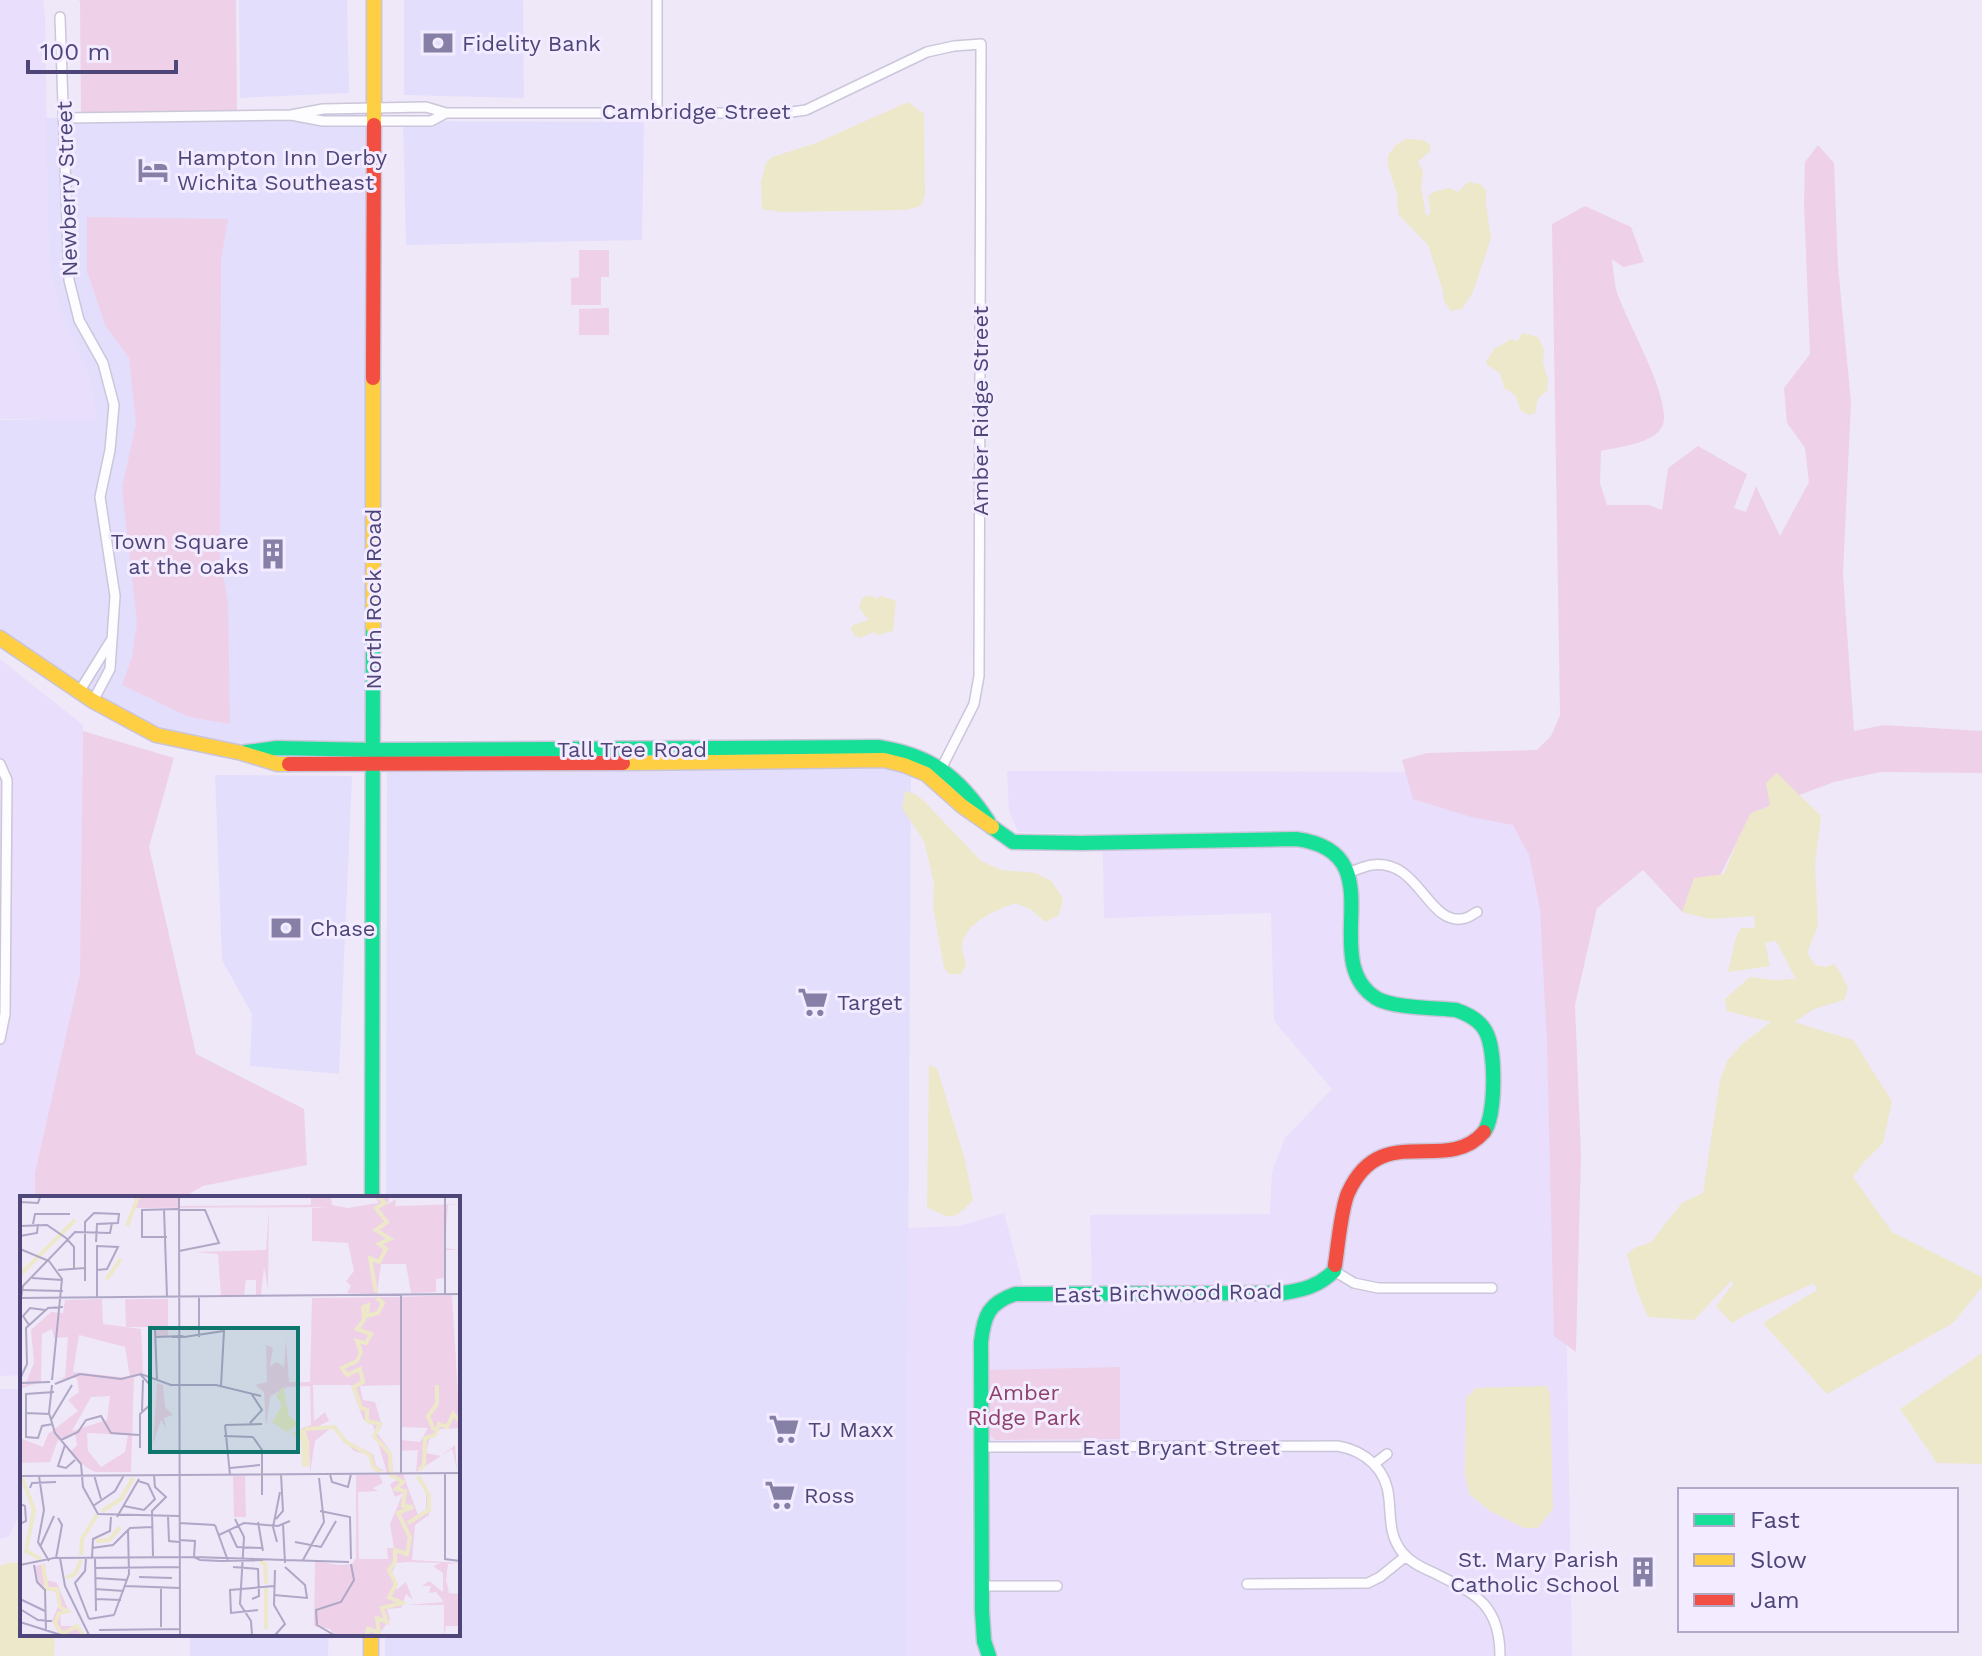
<svg xmlns="http://www.w3.org/2000/svg" width="1982" height="1656" viewBox="0 0 1982 1656" font-family="'Work Sans',sans-serif">
  <style>
    .residential { fill: #e9defb }
    .commercial { fill: #e3defc }
    .green { fill: #eed1e8 }
    .water { fill: #ece8c9 }
    .lines { fill: none; stroke-linecap: round; stroke-linejoin: round }
    .street-casing { stroke: #cbc6da; stroke-width: 12 }
    .fast-casing { stroke: #cac4d9; stroke-width: 17 }
    .slow-casing { stroke: #cac4d9; stroke-width: 17 }
    .jam-casing { stroke: #cac4d9; stroke-width: 17 }
    .street { stroke: #fdfcfe; stroke-width: 9 }
    .fast { stroke: #16e098; stroke-width: 14 }
    .slow { stroke: #ffcf43; stroke-width: 14 }
    .jam { stroke: #f24e42; stroke-width: 14 }
    .labels { text-anchor: middle; dominant-baseline: central; stroke-width: 6; stroke-linejoin: round; paint-order: stroke }
    .poi-label { font-size: 22px; fill: #4e4679; stroke: #f3ebff; text-anchor: start }
    .street-label { font-size: 22px; fill: #4e4679; stroke: #f3ebff }
    .park-label { font-size: 22px; fill: #8d4166; stroke: #f3ebff }
    .inset-river { fill: none; stroke: #ece8c9; stroke-width: 4 }
    .inset-road { fill: none; stroke: #afa7c6; stroke-width: 2 }
    .view { fill: #0f766e; fill-opacity: 0.15; stroke: #0f766e; stroke-width: 4 }
    .inset-edge { fill: none; stroke: #4e4679; stroke-width: 4 }
  </style>
  <rect width="100%" height="100%" fill="#efe8f9"/>
  <path class="residential" d="M0,0h43l2,16 4,250 14,52 27,59 7,44 -97,-2z
    M0,659l83,66 -2,249 -46,197v27h-13v177l-22,1z
    M1007,771l550,1 15,884h-666l2,-288 -4,-140 56,-2 44,-13 19,72h69l-2,-70 180,-1 2,-42 13,-34 47,-49 -58,-68 -3,-108 -167,5 -1,-65 -19,-19 -66,-2 -9,-21z
    M0,1389h19l3,43v78l-13,26 -9,3z"/>
  <path class="commercial" d="M239,0h108l2,93 -109,5z
    M404,0h119l1,98 -120,-3z
    M374,109l-1,641 -131,3 -86,-18 -156,-97v-218h97l-7,-43 -27,-59 -14,-52 -3,-148z
    M403,121l241,1 -2,118 -236,5z
    M387,763l524,5 -5,888h-521v-22h73v-436h-72z
    M215,775l137,1 -13,298 -89,-8 2,-52 -30,-54z
    M190,1634h139l-1,22h-138z"/>
  <path class="green" d="M78,0h158l1,113 -156,2 -1,-114z
    M1818,145l16,18 4,103 13,136 -8,172 11,157 30,-6 98,6v42l-102,-1 -46,10 -83,31 -38,77 -31,22 -39,-42 -46,38 -22,97 6,150 -5,197 -22,-16 -7,-294 -7,-133 -11,-54 -16,-30 -42,-8 -58,-18 -11,-39 25,-7 110,-3 14,-14 9,-21 -8,-491 33,-18 46,21 13,35 -21,5 -11,-8c1,9 2,20 4,30 8,29 59,113 46,138 -9,17 -44,20 -61,24l-1,32 7,22h42l13,5 6,-42 30,-22 49,28 -13,34 12,4 10,-26 24,50 29,-54 -4,-34 -18,-25 -3,-35 26,-34 -6,-149 1,-43z
    M87,217l141,2 -7,41 -1,299 8,43 2,122 -41,-7 -67,-32 10,-28 5,-34 -15,-135 14,-64 -7,-66 -24,-33 -18,-54z
    M579,250h30v27h-8v28h-30v-27l10,-1h-2z
    M609,308v27h-30v-26z
    M83,731l91,27 -25,89 47,207 108,55 3,56 -104,21 -21,12h-147v-26l45,-198z
    M1120,1367v72l-124,1 -8,-6 2,-64z"/>
  <path class="water" d="M908,102l16,12 1,81 -4,11 -15,4 -125,2 -19,-3 -1,-27 5,-19 6,-6 44,-14z
    M1406,139l18,1 7,6 -2,6 -11,10 5,10 -2,13 5,31 5,-3 -3,-16 5,-5 16,-4 9,4 10,-10 12,2 6,6v15l5,33 -18,54 -11,17 -11,2 -7,-10 -1,-10 -15,-46 -30,-31 -1,-20 -9,-28v-11l8,-10z
    M1522,333l16,4 6,13 -1,12 5,18 -1,11 -9,7 -3,15 -6,2 -8,-4 -6,-16 -11,-7 -4,-15 -13,-8 -1,-3 8,-13 17,-10 7,2z
    M867,596h6l3,3 5,-3 15,5 -3,30 -15,4 -5,-3 -12,6 -7,-3 -3,-6 2,-4 16,-5 -10,-12 3,-9z
    M1777,773l44,43 -6,48 3,62 -11,27 8,12 11,2 8,-3 7,10 7,14 -4,12 -30,9 -20,13 59,18 39,61 -9,42 -19,19 -11,15 39,55 90,45v10l-29,36 -126,71 -64,-71 54,-33 -3,-7 -67,31 -15,9 -16,-17 17,-22 -1,-4 -38,40 -46,-3 -12,-29 -9,-34 9,-7 14,-4 32,-40 21,-10 17,-113 8,-20 15,-17 28,-21 -44,-11 -2,-12 25,-22 23,3 23,-1 -20,-38 -11,2 5,23 -42,6 8,-35 5,-9h14l-1,-12 -45,3 -27,-7 12,-34 30,-4 15,-37 12,-24 19,-7 -4,-23z
    M905,791l10,3 10,8 56,59 21,9 34,3 15,8 12,17 -4,17 -14,7 -13,-12 -17,-7c-19,7 -51,20 -53,43 0,6 3,14 4,19l-5,9h-12l-5,-6 -11,-62 1,-23 -10,-42 -22,-33z
    M929,1065l8,3 28,92 8,40c-20,21 -21,20 -46,7z
    M1982,1353v111l-45,-1 -37,-54z
    M1546,1386l4,7 3,116 -15,19h-14l-34,-17 -21,-17 -4,-20 1,-76 10,-10z
    M22,1562v72h33l-1,22h-54v-90l8,-3z"/>
  <g class="lines">
    <g class="street-casing">
      <path id="street" d="M60,17l9,263 10,40 24,43 11,42 -4,45 -10,47 15,99 -5,73 -17,32
        M657,112v-112
        M446,113h339l21,-3 121,-58 27,-6 27,-2 -2,632 -5,28 -33,65
        M64,118l227,-3 32,-6 103,-2 20,6 -15,8h-108l-32,-6
        M79,692l31,-50
        M0,764l7,16 -2,234 -5,25
        M1348,873c8,-3 16,-7 24,-8 48,-7 56,64 94,53 4,-1 7,-4 11,-6
        M1334,1271l20,12 24,5h114
        M982,1447l356,-1c28,5 49,24 51,53 2,20 0,36 13,53 8,10 19,15 30,20 42,21 68,31 68,84
        M1374,1464l13,-10
        M1247,1584l121,-1 12,-6 26,-21
        M982,1586h75"/>
    </g>
    <g class="fast-casing">
      <path id="fast" d="M246,752l31,-4 96,2 505,-3c53,8 81,30 110,74
        M992,827l21,15 69,1 214,-4c102,13 19,120 80,159 16,10 60,10 80,12 12,4 24,10 30,22 10,19 10,84 -2,100
        M372,1198l1,-571
        M989,1656l-5,-15 -2,-30 -1,-269c3,-27 8,-39 34,-48l268,-1c20,-3 36,-7 51,-22l1,-6"/>
    </g>
    <g class="slow-casing">
      <path id="slow" d="M374,125v-125
        M373,627v-249
        M0,638l93,63 63,34 86,18 36,11h11
        M623,763l261,-3 20,5 22,9 36,32 30,21
        M371,1634v22"/>
    </g>
    <g class="jam-casing">
      <path id="jam" d="M373,378l1,-253
        M289,764l334,-1
        M1335,1265c3,-19 6,-56 13,-72 33,-74 98,-17 136,-61"/>
    </g>
    <use href="#street" class="street"/>
    <use href="#fast" class="fast"/>
    <use href="#slow" class="slow"/>
    <use href="#jam" class="jam"/>
  </g>
  <defs>
    <g id="bank-bare" transform="scale(2.4)"><path d="M-6-4H6V4H-6ZM0-2.3a2.3 2.3 0 1 0 0 4.6a2.3 2.3 0 1 0 0-4.6Z" fill="#867fa6" stroke="#f3ebff" stroke-width="2.5" paint-order="stroke"/></g>
    <g id="hotel-bare" transform="scale(2.4)"><path d="M-6-4.5h1.5V1H6V5H4.5V3h-9V5H-6ZM-4 0a1.8 1.8 0 1 1 3.6 0ZM.5 0V-2.5h3Q6-2.5 6 0Z" fill="#867fa6" stroke="#f3ebff" stroke-width="2.5" paint-order="stroke"/></g>
    <g id="building-bare" transform="scale(2.4)"><path d="M-4-6H4V6H1V3H-1V6H-4ZM-2.5-4.3h1.7v1.8h-1.7ZM.8-4.3h1.7v1.8H.8ZM-2.5-1h1.7V.8h-1.7ZM.8-1h1.7V.8H.8Z" fill="#867fa6" stroke="#f3ebff" stroke-width="2.5" paint-order="stroke"/></g>
    <g id="supermarket-bare" transform="scale(2.4)"><path d="M-6-5.5h2.5l.6 2H6L4.5 2H-2.5L-4.4-4H-6ZM-1.5 3.2a1.3 1.3 0 1 0 .1 0ZM3 3.2a1.3 1.3 0 1 0 .1 0Z" fill="#867fa6" stroke="#f3ebff" stroke-width="2.5" paint-order="stroke"/></g>
  </defs>
  <g fill-rule="evenodd">
    <use href="#bank-bare" x="438" y="43"/>
    <use href="#hotel-bare" x="153" y="170"/>
    <use href="#building-bare" x="273" y="554"/>
    <use href="#bank-bare" x="286" y="928"/>
    <use href="#supermarket-bare" x="813" y="1002"/>
    <use href="#supermarket-bare" x="784" y="1429"/>
    <use href="#supermarket-bare" x="780" y="1495"/>
    <use href="#building-bare" x="1643" y="1572"/>
  </g>
  <g class="labels">
    <g class="poi-label">
      <text x="462" y="43">Fidelity Bank</text>
      <text x="177" y="157">Hampton Inn Derby<tspan x="177" dy="25">Wichita Southeast</tspan></text>
      <text x="249" y="541" text-anchor="end">Town Square<tspan x="249" dy="25">at the oaks</tspan></text>
      <text x="310" y="928">Chase</text>
      <text x="837" y="1002">Target</text>
      <text x="808" y="1429">TJ Maxx</text>
      <text x="804" y="1495">Ross</text>
      <text x="1619" y="1559" text-anchor="end">St. Mary Parish<tspan x="1619" dy="25">Catholic School</tspan></text>
    </g>
    <g class="street-label">
      <text x="696" y="111">Cambridge Street</text>
      <text transform="translate(67 189) rotate(-92)">Newberry Street</text>
      <text transform="translate(980 411) rotate(-90)">Amber Ridge Street</text>
      <text transform="translate(373 599) rotate(-90)">North Rock Road</text>
      <text x="632" y="749">Tall Tree Road</text>
      <text transform="translate(1168 1293) rotate(-1)">East Birchwood Road</text>
      <text x="1181" y="1447">East Bryant Street</text>
    </g>
    <g class="park-label">
      <text x="1024" y="1392">Amber<tspan x="1024" dy="25">Ridge Park</tspan></text>
    </g>
  </g>
  <g transform="translate(20 1196)">
    <rect width="440" height="440" fill="#efe8f9"/>
    <path d="M115,1h44v9l132,-1v-8h20l1,8 15,3 31,-5 -2,-6h13l-1,7 8,-5 -1,7 65,-2 -12,1 -3,43 15,2h-16v28l-8,1v13l-25,1 -5,-29h-25l-4,30 -30,-1 4,-7 -5,-5 8,-10 -6,-28 -36,-2v-33l16,-1 -193,1zM249,12l-1,81 -4,-22 -3,28h-5v-15h-10l-2,15 -23,1 -3,-42 -24,-2 72,-2zM432,99l8,133 -19,1 -12,11 -3,13 15,3 14,-11 2,25 -5,-21 -36,23 2,-22 -17,1v-11l19,2 8,-14 -26,-1 -1,-130zM380,101v88l-40,1 3,14 12,2 7,24 -5,7 14,19 2,21h-6l-14,-48 -10,-6 -12,-34h-38l1,36 11,-9 4,9 -17,8 24,-3 10,14 27,14 3,12 9,5h-10l-6,-16 -15,-4 -22,-24 -17,14 -5,32 -1,-32 -9,-12 11,-4 -1,-39 -23,1 -17,9 -4,32 -2,-36 -9,-7 12,-3 -1,-37 7,3 -3,18 7,-4 7,5 2,-28 3,43h21l2,-84zM82,103l1,25 38,5 2,43 -9,6 -3,94h-36l-9,-5 -16,-15 7,-7 -2,-11 -17,6 -8,22 -30,1v-25l23,9 5,-13 30,-23 -10,-11 11,-8 -2,-14 -20,1 8,-2 3,-40 -14,1 -2,-9 -10,5 -1,48 -19,6 -2,17v-21l5,1 9,-22 -3,-33 20,-18 12,1 2,-13zM59,139l46,12 5,31 -57,-6zM90,200l-3,24 -35,11 19,-34zM67,237l41,2 -3,17 -24,15 -13,-16zM105,103h43v38h-12l-3,-10h-27zM137,187l6,2 2,22 8,8 -9,3 2,11 -5,-9 -8,24zM383,278l15,41 8,-4v-17l-9,-19 13,19 -1,21 -14,10 -3,35 48,3 -12,1 -2,16 3,13 11,1v32h-14l-2,9v-30h-38l38,-3 -8,-10 -7,1 2,-7h-9l7,-5 14,11v-19l-10,-7 8,-3 -34,-1 -11,1 -4,10 4,17 10,-8 7,18 -7,-6 -5,14 -14,1 3,11 -12,15h-44l-4,-6 -16,-3 1,-65 24,4 13,-1 4,-6v-83h23l4,8 -10,5 5,3 -20,1 1,67h29l-1,-11h7l-4,-24 13,-31 -8,4 -5,-13 7,-4 -8,-5zM213,280h12l1,41h-12zM25,368l2,16 10,3 12,29 -9,2 1,12h15l6,9 -16,-1 -14,-13 7,-17 -2,-11 -18,-9 -4,-18z" fill="#eed1e8" fill-rule="evenodd"/>
    <path d="M263,190l6,30 10,8 -12,8 -15,-10 10,-17 -6,-9zM279,233h6l4,12v26l-7,-1 -1,-25 -9,-8z" fill="#ece8c9"/>
    <path class="inset-river" d="M107,30l11,-29M0,79l55,-55M86,84l15,-21M356,96l-6,-34 9,4 7,-13 -7,-5 11,-5 -14,-9 11,-8 -11,-14 9,-5 -7,-6M285,233l29,-2 12,15 24,13 3,12 8,5M414,234l-6,-14 9,-12v-19M399,274l5,-5 1,-27 10,-3 4,-11 8,3 6,-13 7,7M2,282l12,32 -8,41 15,8M82,315l19,-12 12,-21M388,327l21,-13v-15l-11,-19M76,345l13,-1 11,-13M61,359l1,-16 15,-24M240,366l5,2 1,20M23,369l4,24h10l3,18 7,4 -8,2 -4,10 7,11 15,-8 6,9M46,382l9,-4 6,-14M246,433v-41M347,439l1,-6 11,4 -2,-15 10,4 -5,-14 20,-5 -13,-6 7,-13 -7,-14 6,-8v-12l12,4 3,-17 -12,-24 15,-6 -10,-1 2,-15 -9,-2 7,-7 -12,-7 -1,-21 -16,-18 6,-12 -13,-3v-11l-6,-2 -7,-21 9,-5 -3,-13 -13,6 -5,-7 15,-7 4,-9 -4,-11 9,2 5,-9 -14,-5 7,-9 -1,-13 5,-2 -1,11 11,-3 5,-10 -6,-5"/>
    <path class="inset-road" d="M159,1l1,438M0,6l18,1 2,-6M144,13l3,88M158,14h27l14,33 -40,8M13,28l2,-10h35M0,30l27,-1 19,13 8,9v21M0,40l17,-3 1,-9M147,41h-25v-27l36,-1M0,53l29,12 13,18 -10,101M38,74l27,-2M12,82l30,2M65,85v-59l9,-9 25,1 -1,9 -21,1 -1,18M1,94l42,1M425,98v-97M381,99v178M0,102l440,-4M1,102l2,-12 52,-54 35,1 2,-10M77,102v-52l21,1 -11,22 -10,1M9,129l-6,-9 7,-8 15,2M135,133l2,52M135,141l27,-1 2,1h-12M164,141l40,-6 -3,55M179,141v-40M0,183l7,-15 -1,-36 22,-20 15,-1M0,187l30,-1M35,188l25,-10 41,5 20,-5 30,11h45l45,11M32,189l-3,28 6,20 26,31 2,23 15,27 81,2M122,215l1,-31M6,217l24,1M31,224l21,-35M230,227l12,-13 -11,-17M33,228l-11,2 -4,12 -12,-1v-43l28,-2M205,229l5,50M205,229l37,-1M204,240l29,1M233,241l9,13v45M41,244l17,-8 8,-12 15,-4 10,17 28,2M45,249l-7,21 8,2 9,-8M120,252v-34l11,-10v-18l-11,-12M210,272l30,-3M425,277v86l15,2M310,278l2,8 16,5 3,-13M74,279l7,24M158,279l282,-2M0,280l158,-1M19,280l5,34 -6,32 11,19M10,292l2,-5 24,-1M0,308l5,2 1,15 -6,3M73,310l22,-15 9,-16M104,310l20,4 11,-11 -7,-15 -10,-3M300,315l30,6 1,42M148,320l1,25 10,1M97,321l22,-38M215,323l9,18 -4,67 11,17 1,14M256,323l7,-8 -2,-37M238,326l5,29M159,327l36,2M263,328l2,39M195,329l13,36M209,334l8,17 26,1M199,339l25,-12 34,3 12,-5M257,346l-4,-15 7,-35M275,346l26,5 15,-26M20,351l14,-31M72,352l21,-3 17,-17 22,-1M133,360l-1,-45 14,-14 -11,-10 -1,-12M36,362l6,-33 -4,-7M40,362l5,28 24,49M66,362l-1,13 -10,12 14,36M72,362l1,-19 17,-8 1,-14M75,362l1,53M243,364l-42,1 -21,-1 -6,-3 155,5M283,364l21,-38 -5,-44M0,369l34,-7 140,-1 1,-16 -16,-1M14,369l3,17 8,8 1,42M213,371l25,2 1,27 -7,3M75,372l84,-1M255,374l-1,35 11,19 -10,11M119,381l33,1M75,382l32,2M105,390l55,2M141,392v39M75,393l29,2M254,399l33,3 -2,-13 -20,-18M0,403l25,12M76,403l25,1M0,413l18,11 14,1M238,414l-27,3 -1,-23 44,-4M94,419l15,-41 -1,-45M69,423l25,-4M0,426l41,13M79,434l81,-1M314,439l-17,-10 -1,-15 25,-8 13,-22 -3,-16"/>
    <path class="view" d="M130,132h148v124h-148z"/>
    <rect width="440" height="440" class="inset-edge"/>
  </g>
  <rect x="1678" y="1488" width="280" height="144" fill="#f3ebff" stroke="#b1a9c9" stroke-width="2"/>
  <rect x="1694" y="1514" width="40" height="12" fill="#16e098" stroke="#b1a9c9" stroke-width="2"/>
  <text x="1750" y="1528" font-size="24" fill="#4e4679">Fast</text>
  <rect x="1694" y="1554" width="40" height="12" fill="#ffcf43" stroke="#b1a9c9" stroke-width="2"/>
  <text x="1750" y="1568" font-size="24" fill="#4e4679">Slow</text>
  <rect x="1694" y="1594" width="40" height="12" fill="#f24e42" stroke="#b1a9c9" stroke-width="2"/>
  <text x="1750" y="1608" font-size="24" fill="#4e4679">Jam</text>
  <path d="M28 60v12h148v-12" fill="none" stroke="#4e4679" stroke-width="4"/>
  <text x="40" y="60" font-size="24" fill="#4e4679" stroke="#f3ebff" stroke-width="6" paint-order="stroke">100 m</text>
</svg>
